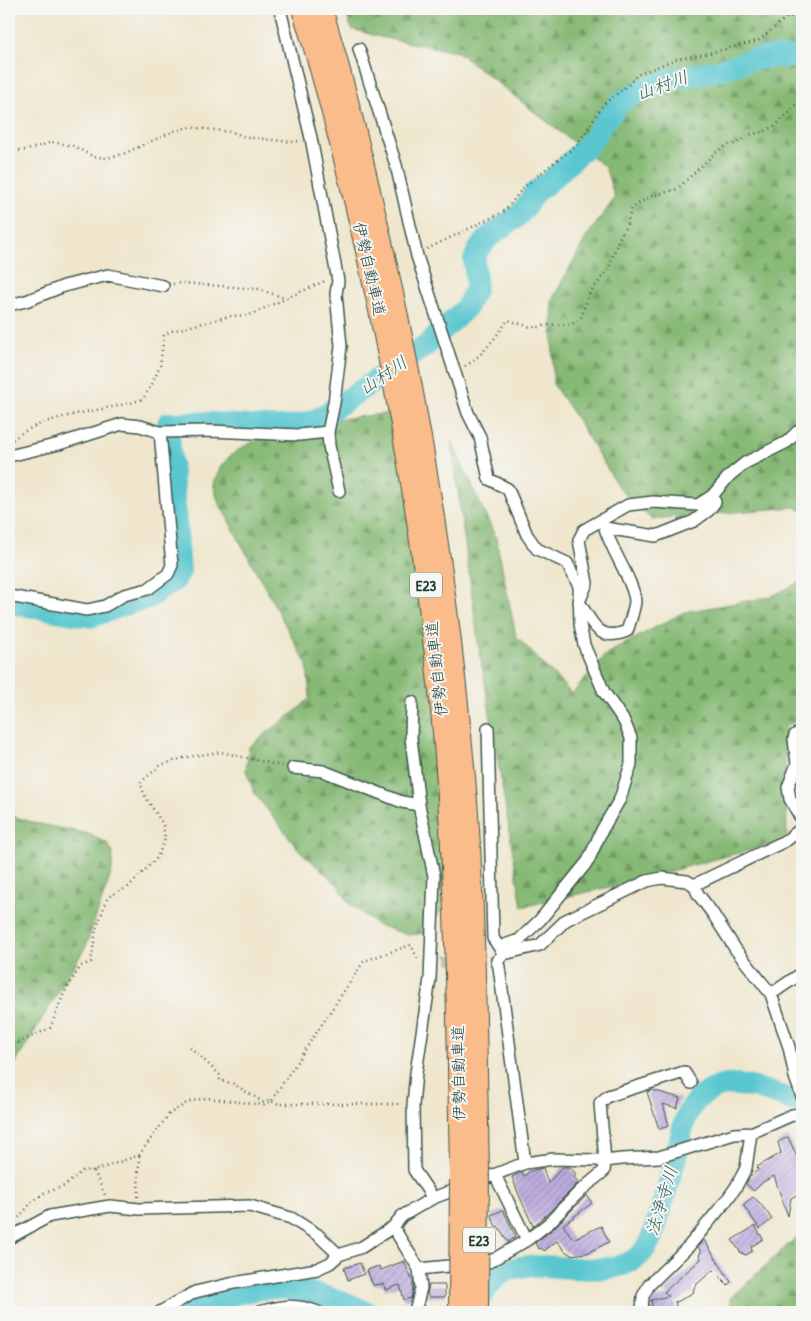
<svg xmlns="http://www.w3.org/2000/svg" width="811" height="1321" viewBox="0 0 811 1321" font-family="'Patrick Hand','Klee One',sans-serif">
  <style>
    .forest { fill: url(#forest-firs); stroke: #527b54 }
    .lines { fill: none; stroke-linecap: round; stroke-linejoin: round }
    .river { stroke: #5ac7d0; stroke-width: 22 }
    .building { fill: url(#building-hatch) }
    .minor-tunnel { stroke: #c5c4ae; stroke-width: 11; stroke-dasharray: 11 5.5; stroke-linecap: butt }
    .minor-casing { stroke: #3e564b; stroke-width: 14 }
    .motorway-casing { stroke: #3e564b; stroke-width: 22 }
    .path { stroke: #3e564b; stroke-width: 2.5; stroke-dasharray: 1 4; stroke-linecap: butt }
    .minor { stroke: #fff; stroke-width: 11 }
    .motorway { stroke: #f9bc8a; stroke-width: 20 }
    .motorway-bridge-casing { stroke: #3e564b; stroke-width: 22; stroke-linecap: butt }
    .motorway-bridge { stroke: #f9bc8a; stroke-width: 20 }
    .labels { text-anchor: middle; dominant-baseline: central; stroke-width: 4; stroke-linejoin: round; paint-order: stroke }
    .shield { fill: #f6f6f2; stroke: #60746d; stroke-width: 1 }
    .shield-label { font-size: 15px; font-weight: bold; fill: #1f3d34 }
    .street-label { font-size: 16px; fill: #1f3d34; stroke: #f6f6f2 }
    .water-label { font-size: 18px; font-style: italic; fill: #2e605b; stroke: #f6f6f2 }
  </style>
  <defs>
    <pattern id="forest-firs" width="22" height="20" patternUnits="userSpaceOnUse" patternTransform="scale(1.25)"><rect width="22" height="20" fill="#86b974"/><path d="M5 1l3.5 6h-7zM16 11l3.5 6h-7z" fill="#6d9860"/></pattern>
    <pattern id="building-hatch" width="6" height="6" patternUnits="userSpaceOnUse" patternTransform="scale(1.25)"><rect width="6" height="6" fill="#bdabe0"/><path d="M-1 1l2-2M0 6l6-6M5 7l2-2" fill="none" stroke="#998cb6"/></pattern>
  </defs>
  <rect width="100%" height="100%" fill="#f6f6f2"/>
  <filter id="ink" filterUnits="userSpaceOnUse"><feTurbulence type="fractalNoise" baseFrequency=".02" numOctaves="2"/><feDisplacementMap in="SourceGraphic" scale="10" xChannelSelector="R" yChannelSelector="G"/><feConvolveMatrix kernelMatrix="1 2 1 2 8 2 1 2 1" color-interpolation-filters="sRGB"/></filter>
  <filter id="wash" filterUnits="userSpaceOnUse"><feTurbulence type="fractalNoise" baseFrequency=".0096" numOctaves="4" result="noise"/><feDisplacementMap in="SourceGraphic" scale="20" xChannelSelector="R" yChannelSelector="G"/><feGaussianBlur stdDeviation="1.12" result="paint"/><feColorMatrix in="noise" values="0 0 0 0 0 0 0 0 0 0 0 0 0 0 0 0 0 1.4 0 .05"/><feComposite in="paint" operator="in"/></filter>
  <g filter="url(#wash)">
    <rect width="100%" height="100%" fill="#efe6cd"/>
    <path class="forest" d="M344,9h458v502l-7,-4 -144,12 -32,-31 -41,-67 -25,-37 -1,-84 35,-64 28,-38 -10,-31 -147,-115 -78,-15 -28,-8z
      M383,414l33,5 32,457 -8,35 -12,22 -19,2 -32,-10 -28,-22 -11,-18 -38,-34 -45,-57 -9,-23 3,-24c20,-17 42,-30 61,-49l-3,-33 -89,-164c-1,-5 -4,-11 -4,-15 -1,-3 2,-8 3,-11 14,-45 125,-57 166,-61z
      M451,440l45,98 20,98 56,58 34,-40 78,-42 86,-15 32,-16v138l-17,7 2,114 -169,45 -96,22 -44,-266z
      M9,815l26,8 54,11 18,9 6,10 -1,18 -26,75 -77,128z
      M802,1232v80h-71l-1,-14z"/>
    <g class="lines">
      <path class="river" d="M9,603l82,14 42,-15 13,-3 29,-19 5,-9 -12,-148c14,0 29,-1 43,0 40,2 74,12 112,-7l104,-71 39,-37 9,-18 1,-8 -2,-22 4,-10 11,-13 29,-21 7,-8 10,-16 14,-10 39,-37 16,-23 17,-20 23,-13 28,-10 51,-10 32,-10 17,-2h30
        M190,1312c10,-6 21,-9 32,-13 8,-3 17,-6 26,-8 39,-9 83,5 119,21
        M473,1312c5,-8 18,-32 26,-37 35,-24 104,11 140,-19 12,-11 16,-28 21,-44 5,-17 10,-34 15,-51 8,-28 6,-56 36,-71 7,-3 13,-6 22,-5 21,0 42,9 62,16l7,-2"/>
    </g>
    <g id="blocks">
      <path class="building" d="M652,1090l28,8 -3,10 -14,-4 6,22 -10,3 -12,-37z
        M788,1137l14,30v14l-3,2 3,9 -11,6 -3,18 -14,-40 -11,6 -9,9 -8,-7 3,-6 9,-8 -1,-3 24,-14 -3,-11z
        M563,1167h7l6,7 -2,4 5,4 -35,35 -11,9 -14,-31 -7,-18 10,-5 2,4 6,-5 13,-3 5,15z
        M587,1195l5,8 -29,22 10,14 28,-13 8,16 -22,11 -16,2 -6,-4 -8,-10 -13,10 -2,-3 -3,1 -4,-6 19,-15z
        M753,1197l7,6 12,16 -12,10 -17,-24z
        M503,1210l13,27 -8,5 -10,-16 -2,1 -5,-12z
        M755,1226l8,13 -12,8 1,4 -6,4 -5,-2 -9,-13z
        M704,1240l27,42 -3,3 -15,-15 -16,14 -4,6 1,2 -17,10 -2,-1 2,9 -9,2h-15l-2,-12 18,-4 -5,-4 37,-33 -2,-4 2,-3 -3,-6z
        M404,1261l9,21v5l-2,11 -7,2 -4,-15 -15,5 -1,-6 -11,1 -6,-15 12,-4 2,4z
        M360,1263l4,11 -16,6 -4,-12z
        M429,1285h16v12h-16l-2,-3z"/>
    </g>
  </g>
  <g filter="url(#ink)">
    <use href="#blocks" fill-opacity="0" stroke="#3e564b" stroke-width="1"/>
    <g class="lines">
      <path class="minor-tunnel" d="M440,963l57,-2"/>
      <g class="minor-casing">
        <path id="minor" d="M280,9l31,129 27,143 -2,13 5,52 -7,57 -6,29 1,14 10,45
          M359,49l37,116 21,91 51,157 12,24 9,42 19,10 19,46 10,14 30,14 12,23 1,38 4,21 20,47 20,29 7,17v26l-11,35 -18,31 -14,31 -48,59 -21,20 -20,7 5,7
          M9,305l17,-4 38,-15 44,-11 55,11
          M9,456l50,-12 63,-20 18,2 20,6 50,-1 89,4 29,-3
          M712,496l3,6 -6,8 -15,11 -38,15 -51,-8c6,22 29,54 30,73 0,5 -6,25 -8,30 -29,12 -34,-8 -48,-29l8,-19 -8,-43 5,-10 44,-25 25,-3 45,3 14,-9 18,-21 15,-12 42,-21 10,-10 5,3
          M9,596l78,14 18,-4 19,-11 24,-6 20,-15 4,-9 -12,-133
          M412,702l-1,36 8,67 15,71 -4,103 -14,94 -3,32 1,65 19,28
          M488,728l5,210 6,9
          M802,731l-7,4 -1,4 3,25 -9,23 2,12 12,21
          M293,768l30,3 79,31 17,3
          M694,885l93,-45 15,-12
          M771,994l31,-21
          M525,1163l-26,-196 -2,-6 7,-7 36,-9 26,-25 81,-39 15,-3 25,3 7,4 4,9 15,20 23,36 35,44 18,53 6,30 7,20
          M497,1179l30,61
          M393,1227l26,42 2,19 -6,24
          M9,1238l41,-22 60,-10 29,3 111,-3 41,12 27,17 21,20
          M419,1269l70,-7 38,-22 22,-17 30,-31 25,-21 1,-10 -5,-58 8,-7 76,-24 7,11
          M160,1312l35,-20 39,-9 83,-14 13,-6 9,-8 23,-8 31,-20 9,-11 31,-18 92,-35 29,-4 42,1 9,1 17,-2 37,-2 75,-23 17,-1 41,-18 10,-1
          M259,1312c24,-6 35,-9 59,0
          M642,1312l1,-16 6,-11 40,-39 37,-45 10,-14 10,-19 5,-35"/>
      </g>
      <g class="motorway-casing">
        <path id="motorway" d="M302,9c24,75 43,152 61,229 36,156 62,314 78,473 15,154 16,308 19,462
          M322,9c24,77 42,155 60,234 43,188 71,378 86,571 8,117 8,236 11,354"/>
      </g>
      <path class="path" d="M9,151l18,-1 25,-8 22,4 18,10 14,2 17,-4 51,-23 14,-4 44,5 13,5 47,5 8,-1
        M427,249l78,-38 17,-22 10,-9 45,-35 26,-40 25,-20 9,-10 39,-16 29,-5 53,-13 29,-24 15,-1
        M173,284l8,-1 77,6 27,9
        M465,366c18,-10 31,-30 43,-46l22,7h10l7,-2 25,-1 9,-6 8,-24 19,-24 11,-32 7,-11 6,-19 17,-11 28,-8 38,-36 12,-8 9,-1 12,-9 15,-3 13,-7 15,-14 11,-16
        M9,443c32,-31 94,-30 134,-44l9,-15 8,-18 4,-31 8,-4 58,-15 19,-1 78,-35
        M9,1047l41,-19 14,-35 17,-27 10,-4 5,-33 12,-32 20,-10 29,-29 8,-19 -2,-15 -17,-26 -6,-15 21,-18 25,-8 35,-5 61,14
        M190,1047l30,28v6l12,2 31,19 8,-1 93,-140 47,-16 8,16
        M94,1171l12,26
        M138,1197l1,-42
        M9,1220l10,-3 14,-16 11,-8 21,-7 18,-16 11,1 45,-16 30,-41 19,-12 18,-4 58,7 7,-4 8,3h123"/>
      <use href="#minor" class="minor"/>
      <use href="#motorway" class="motorway"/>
      <g class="motorway-bridge-casing">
        <path id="motorway-bridge" d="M459,1312l1,-139
          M478,1312l1,-144"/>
      </g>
      <use href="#motorway-bridge" class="motorway-bridge"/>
    </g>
  </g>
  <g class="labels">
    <g class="shield">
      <rect x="410" y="572.5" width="32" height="25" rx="4"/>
      <rect x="463" y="1227.5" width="32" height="25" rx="4"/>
    </g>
    <g class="shield-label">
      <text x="426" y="585">E23</text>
      <text x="479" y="1240">E23</text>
    </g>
    <g class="street-label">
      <text transform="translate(370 269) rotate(77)">伊勢自動車道</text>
      <text transform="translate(436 669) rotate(-96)">伊勢自動車道</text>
      <text transform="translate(458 1073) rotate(-91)">伊勢自動車道</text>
    </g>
    <g class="water-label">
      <text transform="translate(662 85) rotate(-20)">山村川</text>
      <text transform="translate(383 375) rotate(-34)">山村川</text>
      <text transform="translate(661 1201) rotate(-73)">法浄寺川</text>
    </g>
  </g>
  <rect width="811" height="1321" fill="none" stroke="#f6f6f2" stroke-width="30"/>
</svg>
